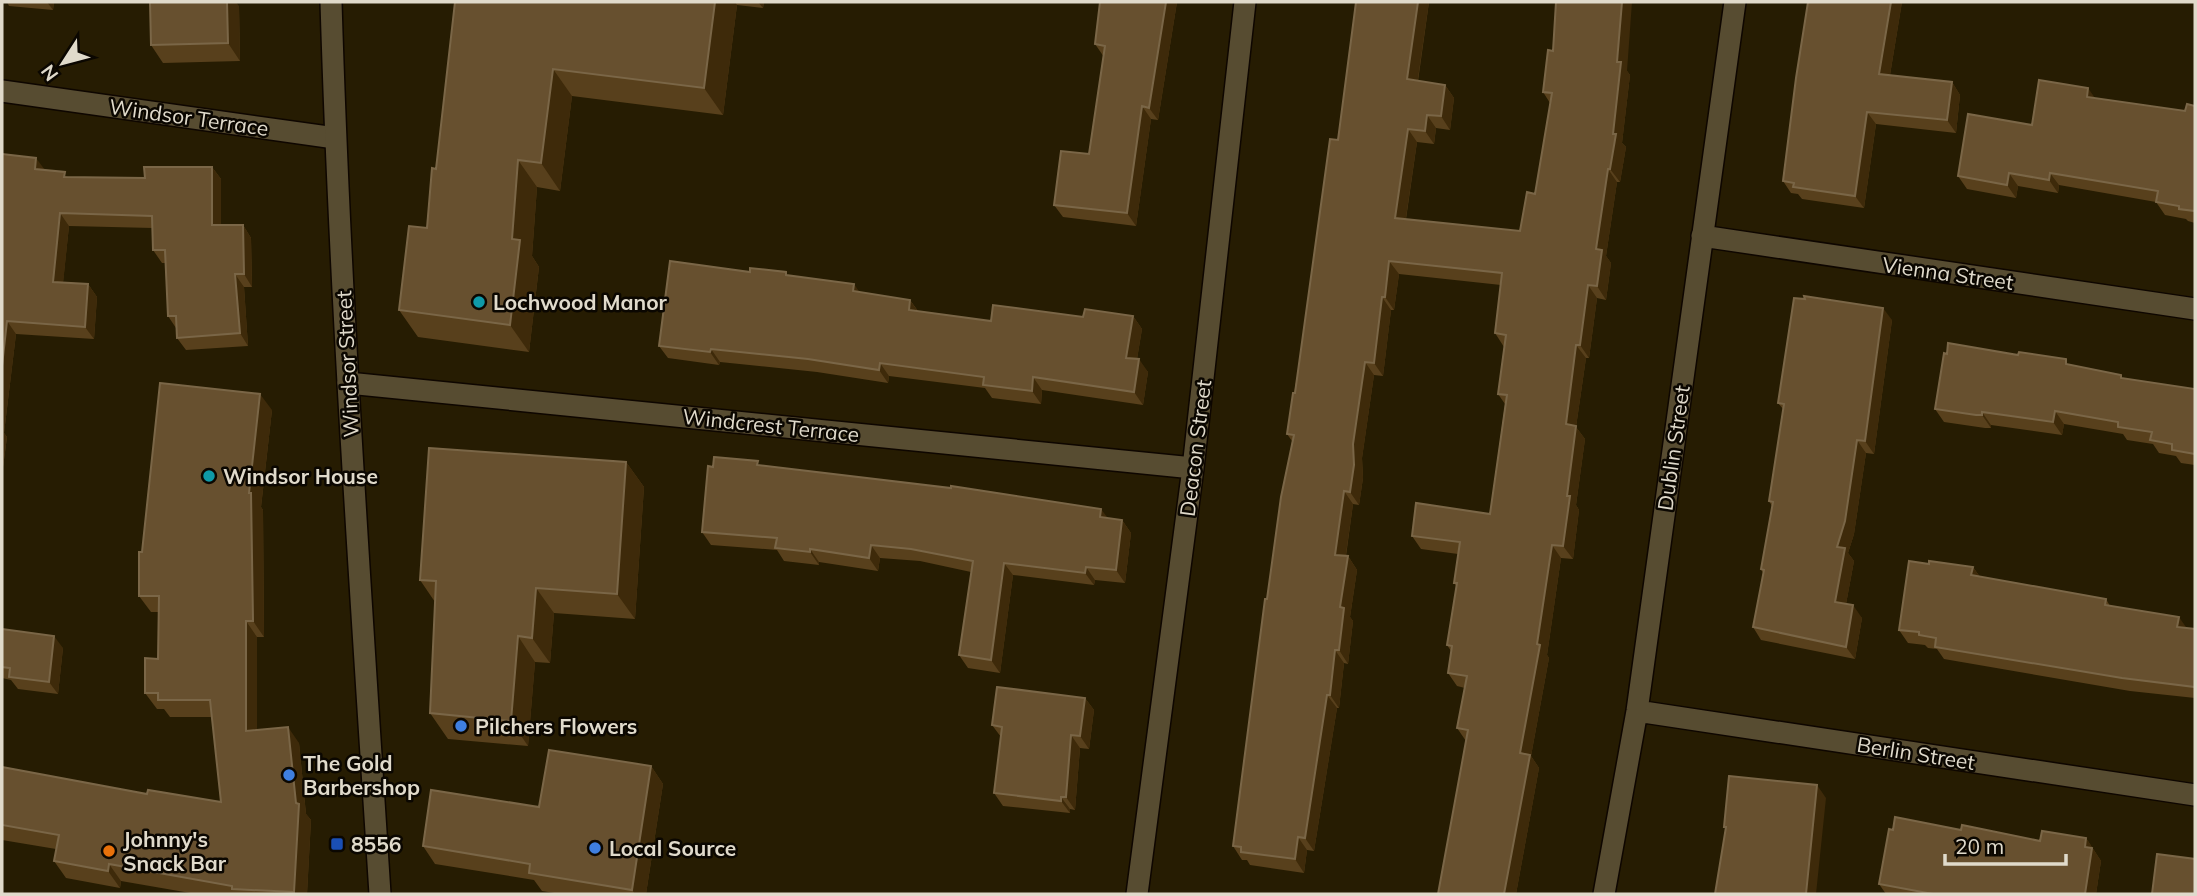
<svg xmlns="http://www.w3.org/2000/svg" width="2197" height="896" viewBox="0 0 2197 896" font-family="Mulish,sans-serif">
  <style>
    .lines { fill: none; stroke-linecap: round; stroke-linejoin: round }
    .street-casing { stroke: #0e0600; stroke-width: 24 }
    .secondary-casing { stroke: #0e0600; stroke-width: 24 }
    .street { stroke: #574c31; stroke-width: 21 }
    .secondary { stroke: #574c31; stroke-width: 21 }
    .wall { fill: #58401c }
    .shaded-wall { fill: #3e2a0a }
    .building { fill: #67502f; stroke: #7a6647; stroke-width: 2 }
    .culture-dot { fill: #0f9aa8; stroke: #0b0701; stroke-width: 2.5 }
    .shop-dot { fill: #3f7fe0; stroke: #0b0701; stroke-width: 2.5 }
    .transit-dot { fill: #1a4fb4; stroke: #0b0701; stroke-width: 2.5 }
    .food-dot { fill: #e8710a; stroke: #0b0701; stroke-width: 2.5 }
    .labels { text-anchor: middle; dominant-baseline: central; stroke-width: 5; stroke-linejoin: round; paint-order: stroke }
    .street-label { font-size: 21px; fill: #e0dacb; stroke: #0b0701 }
    .poi-label { font-size: 21px; font-weight: bold; fill: #e0dacb; stroke: #0b0701; text-anchor: start }
  </style>
  <rect width="100%" height="100%" fill="#261c02"/>
  <g class="lines">
    <g class="street-casing">
      <path id="street" d="M2,91l333,47
        M1702,236l493,73
        M348,383l845,85
        M1637,711l558,84
        M1137,894l56,-426 52,-466
        M1604,894l33,-183 98,-709"/>
    </g>
    <g class="secondary-casing">
      <path id="secondary" d="M331,2c9,298 30,595 49,892"/>
    </g>
    <use href="#street" class="street"/>
    <use href="#secondary" class="secondary"/>
  </g>
  <path class="wall" d="M7,2h47l-1,8 -44,-4z
    M455,2h309l-1,6 -26,-3 -14,110 -151,-19 -12,95 -23,-4 -5,69 7,11 -10,85 -111,-15 -19,-27 28,-82 9,-59z
    M1100,2h77l-19,118 -7,-1 -15,107 -73,-9 -9,-12 35,-51 15,-97 -9,-13z
    M1356,2h73l-11,79 27,4 9,13 -4,32 -14,-2 -2,16 -17,-2 -11,77 114,12 15,-37 15,-91 -7,-11 84,-21 3,4 -8,68 4,4 -6,35h-3l-11,74 5,7 -5,37 -9,-2 -8,60h-3l-10,69 9,12 -9,66 3,5 -6,49 -12,-1 -14,97 2,3 -18,98 8,12 -23,126h-78l28,-153 -9,-13 8,-40 -8,-2 -9,-13 3,-22 -4,-6 10,-58 -3,-4 4,-29 -37,-5 -9,-13 78,-22 15,-110 -7,-10 6,-47 -9,-14 6,-48 -102,-11 -5,36h-3l-8,66 -9,-1 -12,83 1,20 -4,27 -6,-1 -7,52h2l9,14 -7,47 3,4 -5,43 -4,-1 -5,45h-2l-23,143 -7,-1 -3,23 -54,-8 -3,-5h-5l-9,-14 34,-247 25,-158 -5,-7 51,-294z
    M1808,2h94l-12,73 62,7 8,13 -4,38 -80,-9 -12,84 -62,-9 -4,-5 -7,-1 -8,-12z
    M239,6l1,55 -77,2 -12,-18z
    M2095,98l90,13 10,-5v117l-7,-2 -2,-2 -21,-4 -9,-13 -97,-17 -1,8 -40,-7 -2,12 -49,-9 -9,-13 74,-51z
    M2,154l43,16 23,7 77,1 67,-11 9,12v46h22l8,13 1,49h-8l4,59 -62,4 -9,-12 -1,-10 -8,-12 -3,-53h-3l-9,-13v-22l-84,-2 -6,56 25,2 9,13 -3,42 -78,-5 -12,99 3,4 -4,30h-1z
    M750,272l38,3 71,17 51,8 8,11 73,10 142,-5 9,13 -5,30 11,13 -5,33 -101,-15 -1,14 -49,-6 -7,-10 -96,-12 -1,7 -71,-11 -97,-10 -1,3 -51,-7 -9,-12z
    M1805,299l87,21 -18,134 -8,-1 -12,81 -6,19 6,8 -8,43 16,14 -7,41 -94,-19 -8,-13 10,-54 -2,-4 11,-63 -3,-5 14,-92 -5,-6z
    M2071,365l53,14 71,10v76l-14,-2 -5,-7 -17,-3 -6,-9 -26,-4 -4,-6 -59,-10 -2,11 -71,-10v3h-6l-41,-6 -9,-13z
    M272,410l-11,97 2,3 1,127h-7v93l42,13 7,71 5,6 -4,74h-111l-75,-13 -1,7 -54,-10 -12,-17 2,-12 -54,-9v-73l145,27 74,8 -9,-85h-42l-6,-8h-7l-12,-16 13,-34 1,-47h-8l-12,-16 3,-44z
    M626,462l18,25 -9,132 -81,-6 -4,50 -15,-1 -7,84 -80,-7 -18,-26 5,-111 -15,-22z
    M761,466l361,54 9,13 -6,50 -30,-3 -1,5 -81,-10 -13,98 -32,-5 -9,-13 12,-83 -51,-11 -40,-3 -2,13 -59,-9v3l-35,-4 -7,-11 -66,-5 -9,-13 11,-65z
    M1973,567l7,10 126,22 4,7 77,22 8,1v69l-65,-7 -186,-32 -7,-10 -9,-1 -3,-3 -17,-2 -9,-13z
    M2,629l61,19 -5,46 -40,-5 -7,-9 -9,-2z
    M1085,698l9,12 -5,39 -9,-1 -5,62 -5,-1v4l-67,-7 -9,-13 7,-56 -9,-12z
    M651,766l12,18 -17,110h-86l-18,-3 -8,-11 -99,-16 -12,-18 116,-39z
    M1961,830l79,11 46,-3 15,23 -5,33h-210l-7,-10z"/>
  <path class="shaded-wall" d="M47,2h7l-1,8z
    M227,2h9l3,4 1,55 -12,-18z
    M715,2h20l2,3 -14,110 -19,-27z
    M758,2h6l-1,6z
    M1166,2h11l-19,118 -9,-12z
    M1418,2h11l-13,90 -9,-13z
    M1622,2h10l-5,69 3,4 -8,68 4,4 -6,35 -10,-13z
    M1891,2h11l-14,85 -9,-13z
    M553,69l19,27 -12,95 -19,-28z
    M1952,82l8,13 -4,38 -9,-13z
    M1445,85l9,13 -4,32 -9,-14z
    M2088,88l9,13 -10,-4z
    M1142,106l9,13 -15,107 -9,-13z
    M1867,112l9,12 -12,84 -9,-12z
    M1427,115l9,13 -2,16 -9,-13z
    M1408,129l9,13 -13,89 -9,-13z
    M36,158l9,12 -10,-1z
    M518,160l19,27 -5,69 7,11 -10,85 -19,-27 2,-86z
    M212,167l9,12v59l-9,-13z
    M1608,169l9,13 -11,74 5,7 -5,37 -9,-14 -1,-37z
    M2009,173l9,13 -2,12 -9,-13z
    M2050,173l9,12 -1,8 -9,-13z
    M60,213l9,13 -7,68 -9,-12z
    M243,225l8,13 1,49 -8,-13z
    M1389,261l10,13 -5,36 -9,-13z
    M235,274l9,13 4,59 -8,-13z
    M88,284l9,13 -3,42 -9,-12z
    M854,284l9,13 -10,-6z
    M1588,285l9,13 -8,60 -9,-13z
    M1382,297l9,13 -8,66 -9,-13z
    M910,300l9,13 -10,-3z
    M1883,308l9,12 -18,134 -9,-13z
    M1133,316l9,13 -7,42 -9,-13z
    M7,321l9,13 -12,99 3,4 -4,30 -1,-2v-99z
    M1576,345l10,13 -10,69 9,12 -9,66 3,5 -6,49 -10,-13 4,-50 -1,-72z
    M711,349l9,13 -1,3 -9,-13z
    M1139,359l9,13 -5,33 -9,-13z
    M1365,362l9,13 -12,83 1,20 -4,27 -9,-13 3,-48z
    M880,363l9,13 -1,7 -9,-13z
    M1033,377l9,13 -1,14 -9,-13z
    M260,394l12,16 -11,97 2,3 1,127 -11,-16 -4,-128z
    M2055,411l9,13 -2,11 -9,-13z
    M1982,412l9,13v3l-9,-13z
    M1857,440l9,13 -12,81 -6,19 6,8 -10,54 -9,-13 2,-55z
    M626,462l18,25 -9,132 -18,-25z
    M1344,491l9,13 -9,64 -9,-13z
    M1101,509l9,12 -10,-4z
    M1122,520l9,13 -6,50 -9,-13z
    M871,545l9,13 -2,13 -9,-13z
    M1552,545l9,13 -14,97 2,3 -18,98 8,12 -23,126h-12l16,-141z
    M810,549l9,13v3l-9,-13z
    M1348,556l9,14 -7,47 3,4 -5,43 -9,-14 1,-43z
    M1004,563l9,12 -13,98 -9,-13z
    M1086,567l9,13 -1,5 -9,-12z
    M1973,567l9,13 -11,-5z
    M536,588l18,25 -4,50 -18,-25z
    M1853,605l9,13 -7,41 -9,-12z
    M2179,617l9,13 -11,-3z
    M246,621l11,16v110l-11,-16z
    M54,636l9,12 -5,46 -9,-12z
    M518,636l17,26 -7,84 -17,-25z
    M1335,650l9,13 -5,45 -9,-13z
    M1327,695l10,13 -23,143 -9,-13z
    M1085,698l9,12 -5,39 -9,-13z
    M288,727l11,16 7,71 5,6 -4,74h-11l-2,-2 2,-89z
    M1071,735l9,13 -5,62 -9,-13z
    M651,766l12,18 -17,110h-11l-3,-4z
    M1817,785l9,13 -10,96h-10z
    M1061,797l9,12v4l-9,-12z
    M1298,837l9,13 -3,23 -9,-14z
    M2086,838l15,23 -5,33h-11v-47z
    M109,864l12,17 -1,7 -12,-17z"/>
  <path class="building" d="M150,2h77l1,41 -77,2z
    M455,2h260l-11,86 -151,-19 -12,94 -23,-3 -6,79 8,1 -10,85 -111,-15 10,-84 18,2 5,-60 4,1z
    M1100,2h66l-17,106 -7,-2 -15,107 -73,-8 7,-54 28,3 16,-108 -10,-2z
    M1356,2h62l-11,77 38,6 -4,31 -14,-1 -2,16 -17,-2 -13,89 125,13 7,-39 8,2 17,-101 -9,-1 5,-42 5,1 3,-49h66l-5,60h4l-8,72h3l-6,35h-2l-12,80 6,1 -5,36 -9,-1 -8,60h-4l-10,79 10,2 -9,70h3l-7,50 -11,-1 -15,99 3,1 -20,108 10,2 -26,139h-66l30,-164 -11,-2 10,-52 -19,-3 4,-27 -5,-1 10,-62h-3l6,-41 -48,-6 4,-33 74,11 17,-119 -9,-1 8,-59 -11,-2 7,-60 -113,-12 -4,36h-3l-8,66 -9,-1 -12,82 1,21 -4,27 -6,-1 -9,64 13,1 -8,51 4,1 -5,42h-4l-5,45h-3l-22,143 -7,-1 -3,22 -54,-7v-5l-8,-1 32,-247h2l14,-102 13,-62 -7,-1 6,-41h2l35,-254 8,1z
    M1808,2h83l-12,72 73,8 -5,38 -80,-8 -12,84 -62,-9 1,-4 -11,-2 13,-103z
    M2039,80l49,8 -1,9 98,14 2,-7 8,2v105l-16,-2v-3l-23,-4 2,-11 -108,-18 -1,7 -40,-7 -2,12 -49,-9 10,-62 64,11z
    M2,154l34,4 -1,11 30,3 -1,5 81,1 -1,-11h68v58h31l1,49h-9l5,59 -63,5 -1,-22h-8l-3,-66h-12l-1,-34 -92,-3 -7,69 35,2 -3,43 -78,-6 -5,45z
    M670,261l80,11v-4l36,4v3l68,9 -1,7 57,9 -1,10 82,11 2,-16 90,12 2,-8 48,7 -7,42 13,1 -5,33 -101,-15 -1,14 -49,-6 1,-8 -104,-14 -1,7 -71,-11 -97,-10 -1,3 -51,-6z
    M1804,296l79,12 -18,133 -8,-1 -12,81 -8,26 8,1 -10,54 18,3 -7,42 -93,-20 11,-57 -3,-1 12,-67 -4,-1 15,-97 -6,-1 16,-105 11,1z
    M1948,343l70,12 1,-3 47,7v5l55,11v3l74,11v65l-23,-4v-6l-22,-4 2,-8 -34,-5v-5l-63,-11 -2,11 -71,-10v3h-6l-41,-6 9,-56 3,1z
    M160,383l100,11 -11,99h2l2,128h-7v110l42,-4 8,76 3,1 -5,88 -62,-3v-3l-123,-22 -1,7 -54,-10 5,-26 -57,-10v-58l145,27 1,-4 73,12 -11,-102h-52v-7h-13v-35l13,1 1,-63h-20v-44h3z
    M429,448l197,14 -9,132 -81,-6 -4,50 -14,-2 -7,85 -81,-8 6,-132 -16,-1z
    M714,457l44,4 -1,4 194,23v-2l150,23 -1,8 22,3 -6,50 -30,-3 -1,6 -81,-10 -13,97 -32,-5 14,-94 -62,-12 -40,-4 -2,13 -59,-9v3l-35,-4 2,-10 -75,-6 6,-66 5,1z
    M1909,561l20,3v-3l44,6 -2,8 135,24 -1,6 74,12 -2,10 18,2v58l-73,-9 -187,-31 1,-9 -17,-3v-3l-20,-2z
    M2,629l52,7 -5,46 -40,-5 1,-9 -8,-1z
    M997,687l88,11 -5,38 -9,-1 -5,62h-5v4l-67,-8 8,-66 -10,-2z
    M549,750l102,16 -19,124 -103,-17 1,-9 -107,-18 8,-56 108,17z
    M1729,776l88,9 -11,109h-91l11,-67h-2z
    M1895,817l66,13 1,-5 78,16 2,-10 44,7 -1,9 7,1 -7,46h-152l-54,-10 10,-55 4,1z
    M2157,854l38,5v35h-43z"/>
  <g class="culture-dot">
    <circle cx="479" cy="302" r="7"/>
    <circle cx="209" cy="476" r="7"/>
  </g>
  <g class="shop-dot">
    <circle cx="461" cy="726" r="7"/>
    <circle cx="289" cy="775" r="7"/>
    <circle cx="595" cy="848" r="7"/>
  </g>
  <rect class="transit-dot" x="330" y="837" width="14" height="14" rx="3.5"/>
  <circle class="food-dot" cx="109" cy="851" r="7"/>
  <g class="labels">
    <g class="street-label">
      <text transform="translate(189 117) rotate(8)">Windsor Terrace</text>
      <text transform="translate(1948 273) rotate(8)">Vienna Street</text>
      <text transform="translate(347 364) rotate(-93)">Windsor Street</text>
      <text transform="translate(771 425) rotate(6)">Windcrest Terrace</text>
      <text transform="translate(1195 448) rotate(-83)">Deacon Street</text>
      <text transform="translate(1673 448) rotate(-82)">Dublin Street</text>
      <text transform="translate(1916 753) rotate(9)">Berlin Street</text>
    </g>
    <g class="poi-label">
      <text x="493" y="302">Lochwood Manor</text>
      <text x="223" y="476">Windsor House</text>
      <text x="475" y="726">Pilchers Flowers</text>
      <text x="303" y="763">The Gold<tspan x="303" dy="24">Barbershop</tspan></text>
      <text x="123" y="839">Johnny's<tspan x="123" dy="24">Snack Bar</tspan></text>
      <text x="351" y="844">8556</text>
      <text x="609" y="848">Local Source</text>
    </g>
  </g>
  <rect width="2197" height="896" fill="none" stroke="#e0dacb" stroke-width="7"/>
  <g transform="translate(63 63) rotate(234)" stroke="#0b0701" stroke-width="5" paint-order="stroke">
  <path d="M0-5L12 26L0 18L-12 26Z" fill="#e0dacb"/>
  <text y="-10" font-size="19" font-weight="bold" text-anchor="middle" fill="#e0dacb">N</text>
  </g>
  <path d="M1945 854v10h121v-10" fill="none" stroke="#e0dacb" stroke-width="3.5"/>
  <text x="1955" y="854" font-size="21" fill="#e0dacb" stroke="#0b0701" stroke-width="5" paint-order="stroke">20 m</text>
</svg>
